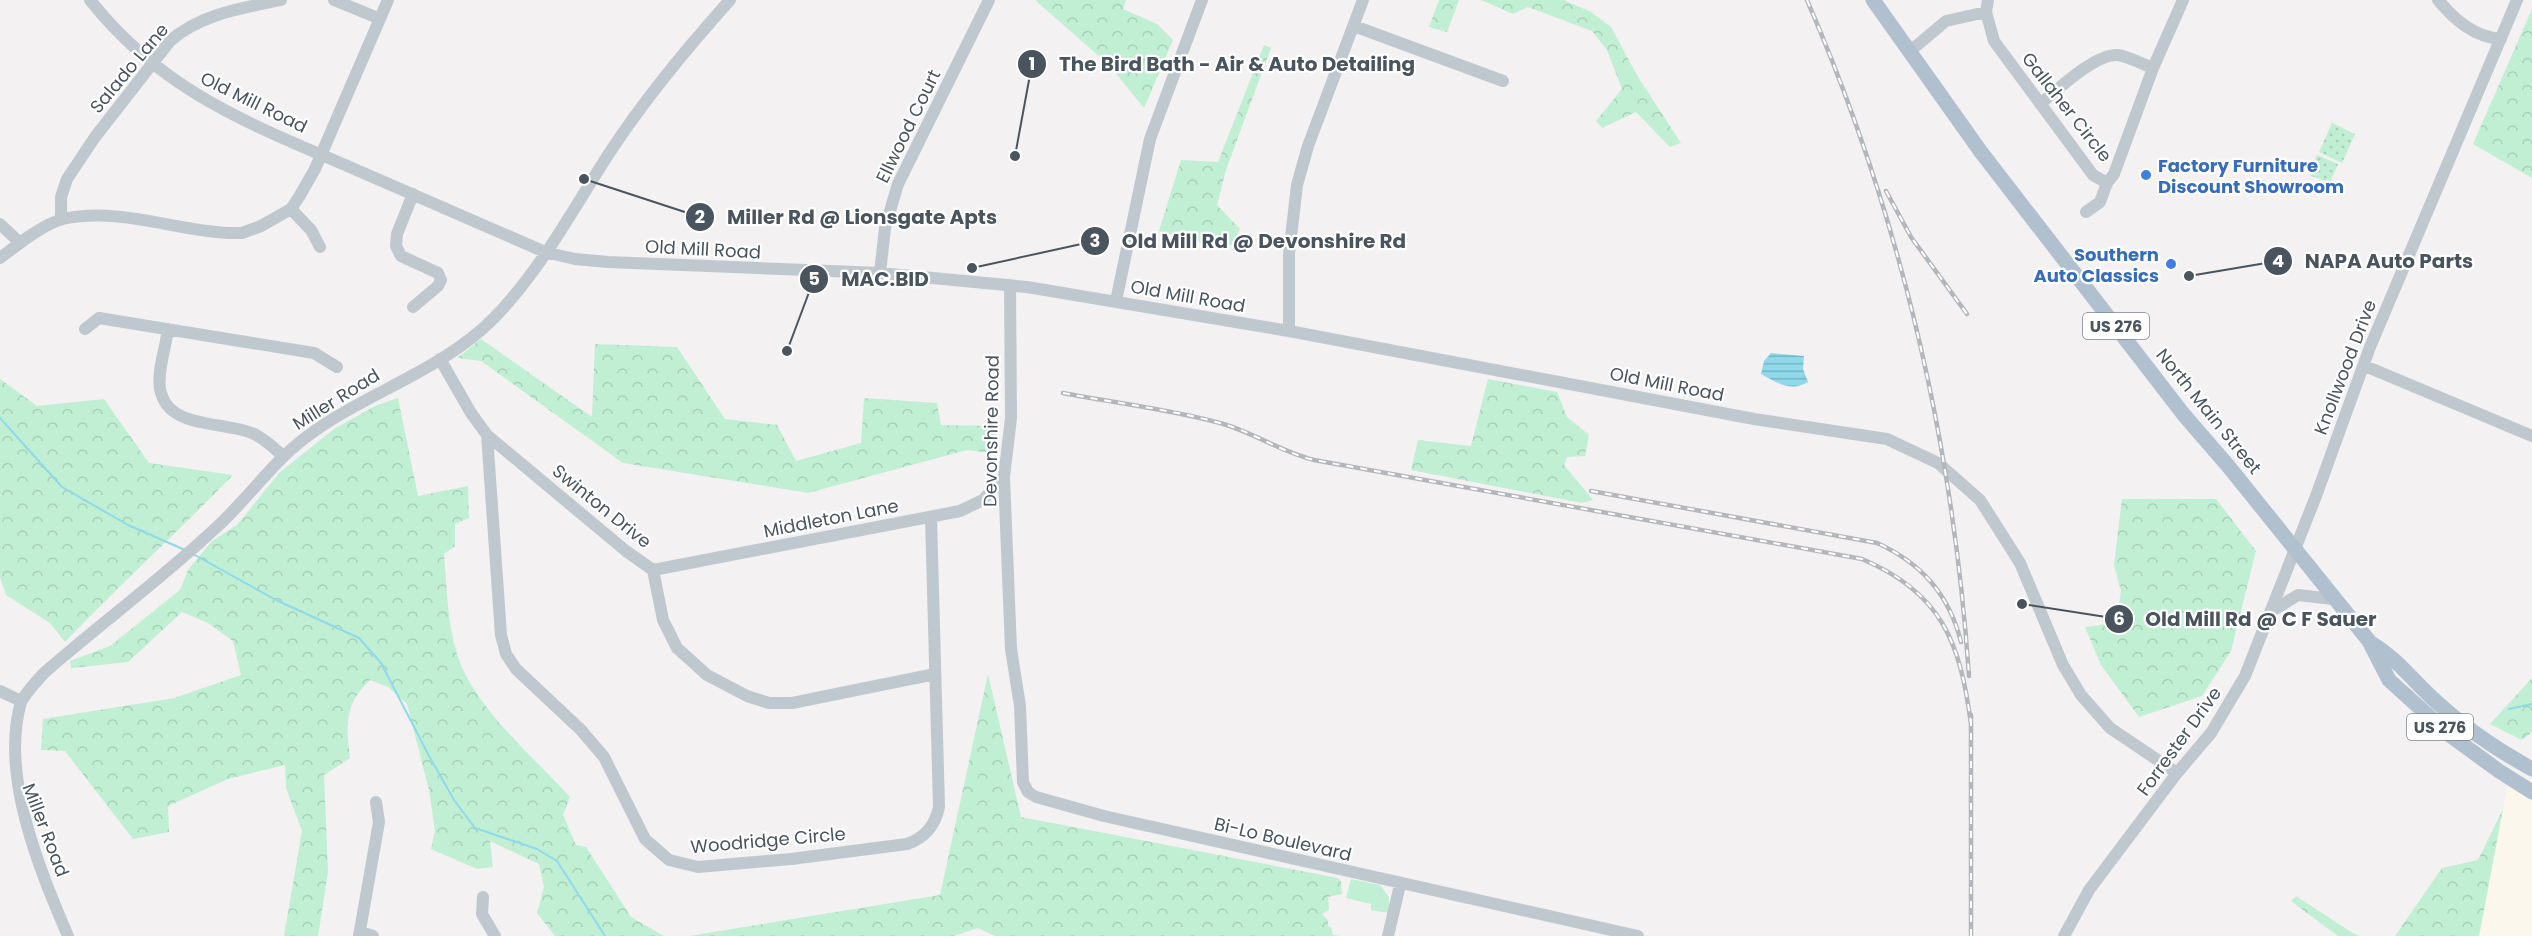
<svg xmlns="http://www.w3.org/2000/svg" width="2532" height="936" viewBox="0 0 2532 936" font-family="Poppins,sans-serif">
  <style>
    .commercial { fill: #fcf7ec }
    .grass { fill: #c1efd3 }
    .forest { fill: url(#forest-crowns) }
    .park { fill: url(#park-dots) }
    .water { fill: url(#water-rules) }
    .lines { fill: none; stroke-linecap: round; stroke-linejoin: round }
    .stream { stroke: #8fd9eb; stroke-width: 2 }
    .minor { stroke: #bfc8cf; stroke-width: 12 }
    .major { stroke: #b1c0cf; stroke-width: 15 }
    .rail-casing { stroke: #b3b6bb; stroke-width: 4.5 }
    .rail { stroke: #fff; stroke-width: 2; stroke-dasharray: 7; stroke-linecap: butt }
    .shop-dot { fill: #3f7fe0; stroke: #fff; stroke-width: 2 }
    .labels { text-anchor: middle; dominant-baseline: central; stroke-width: 4.5; stroke-linejoin: round; paint-order: stroke }
    .shield { fill: #fff; stroke: #80878e; stroke-width: 1.5 }
    .shield-label { font-size: 16px; font-weight: bold; fill: #49545e }
    .street-label { font-size: 18px; fill: #49545e; stroke: #fff }
    .shop-label { font-size: 18px; font-weight: bold; fill: #366cbe; stroke: #fff; text-anchor: start }
    .leader { fill: none; stroke: #49545e; stroke-width: 2 }
    .callout-dot { fill: #49545e; stroke: #fff; stroke-width: 2 }
    .mark-label { font-size: 18px; text-anchor: middle; font-weight: bold; fill: #fff }
    .callout-label { font-size: 20px; text-anchor: middle; font-weight: bold; fill: #49545e; stroke: #fff; stroke-width: 4.5; stroke-linejoin: round; paint-order: stroke }
  </style>
  <defs>
    <pattern id="forest-crowns" width="20" height="18" patternUnits="userSpaceOnUse" patternTransform="scale(1.5)"><rect width="20" height="18" fill="#c1efd3"/><path d="M2 6a3 3 0 1 1 6 0M12 15a3 3 0 1 1 6 0" fill="none" stroke="#a7cfb8"/></pattern>
    <pattern id="park-dots" width="8" height="8" patternUnits="userSpaceOnUse" patternTransform="scale(1.5)"><rect width="8" height="8" fill="#c1efd3"/><path d="M2 2h.1M6 6h.1" fill="none" stroke="#a7cfb8" stroke-width="1.8" stroke-linecap="round"/></pattern>
    <pattern id="water-rules" width="6" height="5" patternUnits="userSpaceOnUse" patternTransform="scale(1.5)"><rect width="6" height="5" fill="#8fd9eb"/><path d="M0 2.5h6" fill="none" stroke="#77b3c2"/></pattern>
  </defs>
  <rect width="100%" height="100%" fill="#f3f1f1"/>
  <path class="commercial" d="M2507,787l25,12v137h-53z"/>
  <path class="grass" d="M1351,879l29,6 9,12v16l-18,-3v-6l-25,-6z"/>
  <path class="forest" d="M1035,0h91l-3,9 34,15 16,16 -29,68 -35,-43z
    M1439,0h20l-12,32 -18,-5z
    M1481,0h83l27,12 20,15 27,50 43,66 -11,4 -34,-35 -34,16 -6,-7 26,-32 -15,-39 -15,-19 -64,-24 -15,7z
    M2532,9v169l-59,-34z
    M1264,45l7,3 -45,122 -9,35 23,24 -8,16 -25,-1 -48,-13 22,-71 37,2z
    M481,339l111,78 3,-73 82,3 48,72 52,6 19,36 65,-18 3,-45 73,5 4,22 55,1 1,28 -30,-4 -159,43 -185,-30 -142,-102 -24,-3z
    M0,379l37,27 67,-7 45,64 84,12c-55,57 -114,110 -168,167l-15,-19 -44,-28 -6,-18z
    M1488,379l69,13 10,25 22,18 -4,21 -18,1 -3,8 29,35 -11,3 -171,-33 7,-30 53,6z
    M398,398l20,98 50,-10 1,32 -14,6v22l-11,8c3,33 3,68 13,100 17,54 76,102 113,143l-7,18 13,30 10,2 45,70 33,19h-109l-18,-23 7,-26 -5,-23 -49,-23 3,26 -16,2 -46,-20 4,-18 -6,-41 -22,-86 -19,-17 -18,-7c-26,25 -24,45 -20,78l-26,17 4,97 -10,64h-34l18,-105 -16,-43 -1,-23 -57,14 -60,27 1,26 -36,7 -68,-88 -24,-1 2,-31 131,-21 67,-23 -8,-34 -25,-18 -26,-11 -54,50 -57,6 -1,-7 40,-15 70,-56 8,-20 24,-29 25,-16 42,-52 55,-44 43,-24z
    M2122,499h94l40,52 -25,100 -29,45 -63,21 -38,-52 -16,-38 31,-4 5,-32 -7,-26z
    M988,674l33,143 317,61 3,3 1,13 -14,3 1,13 -7,4 6,6v6l3,1 2,8 7,1h-345l-17,-8 -24,8h-265l251,-41z
    M2532,678v54l-10,8 -32,-16z
    M2503,809l-24,127h-84l47,-68 36,-8z
    M2296,896l55,36 8,4h-21l-47,-35z"/>
  <path class="park" d="M2332,123l23,11 -13,29 -23,-11z
    M2317,155l21,9 -8,19 -21,-8z"/>
  <path class="water" d="M1771,353l33,3 -1,13 5,13c-17,10 -31,1 -47,-8l3,-13z"/>
  <g class="lines">
    <path class="stream" d="M0,418l62,69 66,38 57,25
      M193,554l83,46 83,38 22,25 47,91 26,46 21,28 62,21 20,12 48,75
      M2509,709l23,-5"/>
    <path class="minor" d="M90,0c73,92 158,123 262,168 64,28 128,56 193,84l30,7 33,3 272,11 147,14 262,44 465,88 133,20 51,24 42,37 40,63 43,102 18,30 29,33 67,45
      M334,0l44,18
      M1988,0l-2,12 8,29 99,134 14,8 7,-9 39,-106 30,-68
      M2438,0c17,20 36,37 63,39
      M1354,26l149,55
      M1909,52l37,-31 40,-9
      M2040,104c17,-14 56,-51 78,-49 12,2 24,9 35,13
      M413,194l-16,40 -1,12 5,10 37,17 3,7 -3,6 -25,21
      M291,209l20,21 9,17
      M2086,212l14,-10 7,-19
      M61,219v-22l6,-18 28,-42 75,-96c30,-27 73,-33 111,-41
      M0,224l19,18
      M0,258c16,-12 43,-34 63,-39 56,-12 109,11 165,14h14l19,-7 30,-17 8,-12 16,-28 73,-169
      M880,273l5,-45 13,-44 91,-184
      M1010,285l1,133 -7,59 7,172 9,57 3,76 5,10 8,5 68,19 534,120
      M1116,301l34,-162 52,-139
      M85,329l14,-11 215,35 23,14
      M168,329c-2,18 -11,42 -8,60 8,42 65,31 94,45 11,5 20,14 29,22
      M1289,331v-77l8,-69 11,-39 55,-146
      M440,359l31,54 16,22 139,116 27,19 10,50 14,28 30,27 40,21 22,7h23l143,-29
      M2365,366l167,70
      M487,435l14,200 5,19 10,15 65,61 23,27 41,82 24,21 29,7 93,-8 116,-15c18,-6 28,-18 32,-37l-8,-290
      M653,570l307,-59 23,-11 21,-23
      M2272,611l26,-16 35,4
      M0,691l21,10
      M483,897l-1,17 13,22
      M361,932l12,4
      M68,936c-29,-68 -68,-161 -47,-234 6,-11 15,-20 23,-29 57,-50 120,-96 175,-148 30,-28 54,-63 86,-87 59,-45 137,-67 189,-120 48,-49 81,-113 118,-169 35,-53 75,-101 118,-149
      M359,936l20,-114 -3,-20
      M1388,936l12,-51
      M2064,936l25,-46 88,-117 34,-40 34,-57 71,-180 54,-149 147,-347"/>
    <path class="major" d="M1873,0l108,152 203,263 45,52 140,174 20,39 62,56 48,35 33,21
      M2370,642c27,17 36,31 58,52 31,30 66,54 104,75"/>
    <g class="rail-casing">
      <path id="rail" d="M1807,0c93,215 146,443 162,676
        M1886,191l25,46 56,77
        M1063,393c52,10 106,16 157,30 33,9 61,29 94,37l548,99c80,34 98,83 109,165
        M1591,491l286,52c44,20 72,51 84,99
        M1971,936v-221"/>
    </g>
    <use href="#rail" class="rail"/>
  </g>
  <g class="shop-dot">
    <circle cx="2146" cy="175" r="6"/>
    <circle cx="2171" cy="264" r="6"/>
  </g>
  <g class="labels">
    <g class="shield">
      <rect x="2083" y="313" width="66" height="26" rx="4.5"/>
      <rect x="2407" y="714" width="66" height="26" rx="4.5"/>
    </g>
    <g class="shield-label">
      <text x="2116" y="326">US 276</text>
      <text x="2440" y="727">US 276</text>
    </g>
    <g class="street-label">
      <text transform="translate(129 68) rotate(-50)">Salado Lane</text>
      <text transform="translate(254 102) rotate(26)">Old Mill Road</text>
      <text transform="translate(2067 107) rotate(52)">Gallaher Circle</text>
      <text transform="translate(908 126) rotate(-64)">Ellwood Court</text>
      <text transform="translate(703 249) rotate(3)">Old Mill Road</text>
      <text transform="translate(1188 296) rotate(10)">Old Mill Road</text>
      <text transform="translate(2345 367) rotate(-69)">Knollwood Drive</text>
      <text transform="translate(1667 384) rotate(11)">Old Mill Road</text>
      <text transform="translate(336 399) rotate(-32)">Miller Road</text>
      <text transform="translate(2209 411) rotate(51)">North Main Street</text>
      <text transform="translate(991 431) rotate(-89)">Devonshire Road</text>
      <text transform="translate(602 506) rotate(39)">Swinton Drive</text>
      <text transform="translate(831 518) rotate(-11)">Middleton Lane</text>
      <text transform="translate(2179 741) rotate(-54)">Forrester Drive</text>
      <text transform="translate(46 830) rotate(69)">Miller Road</text>
      <text transform="translate(1283 839) rotate(13)">Bi-Lo Boulevard</text>
      <text transform="translate(768 840) rotate(-5)">Woodridge Circle</text>
    </g>
    <g class="shop-label">
      <text x="2158" y="165">Factory Furniture<tspan x="2158" dy="21">Discount Showroom</tspan></text>
      <text x="2159" y="254" text-anchor="end">Southern<tspan x="2159" dy="21">Auto Classics</tspan></text>
    </g>
  </g>
  <path class="leader" d="M1015 156L1032 64M584 179L700 217M972 268L1095 241M2189 276L2278 261M787 351L814 279M2022 604L2119 619"/>
  <g class="callout-dot">
    <circle cx="1015" cy="156" r="6"/>
    <circle cx="584" cy="179" r="6"/>
    <circle cx="972" cy="268" r="6"/>
    <circle cx="2189" cy="276" r="6"/>
    <circle cx="787" cy="351" r="6"/>
    <circle cx="2022" cy="604" r="6"/>
    <circle cx="1032" cy="64" r="15"/>
    <circle cx="700" cy="217" r="15"/>
    <circle cx="1095" cy="241" r="15"/>
    <circle cx="2278" cy="261" r="15"/>
    <circle cx="814" cy="279" r="15"/>
    <circle cx="2119" cy="619" r="15"/>
  </g>
  <g class="mark-label">
    <text x="1032" y="70">1</text>
    <text x="700" y="223">2</text>
    <text x="1095" y="247">3</text>
    <text x="2278" y="267">4</text>
    <text x="814" y="285">5</text>
    <text x="2119" y="625">6</text>
  </g>
  <g class="callout-label">
    <text x="1237" y="71">The Bird Bath - Air &amp; Auto Detailing</text>
    <text x="862" y="224">Miller Rd @ Lionsgate Apts</text>
    <text x="1264" y="248">Old Mill Rd @ Devonshire Rd</text>
    <text x="2389" y="268">NAPA Auto Parts</text>
    <text x="885" y="286">MAC.BID</text>
    <text x="2261" y="626">Old Mill Rd @ C F Sauer</text>
  </g>
</svg>
